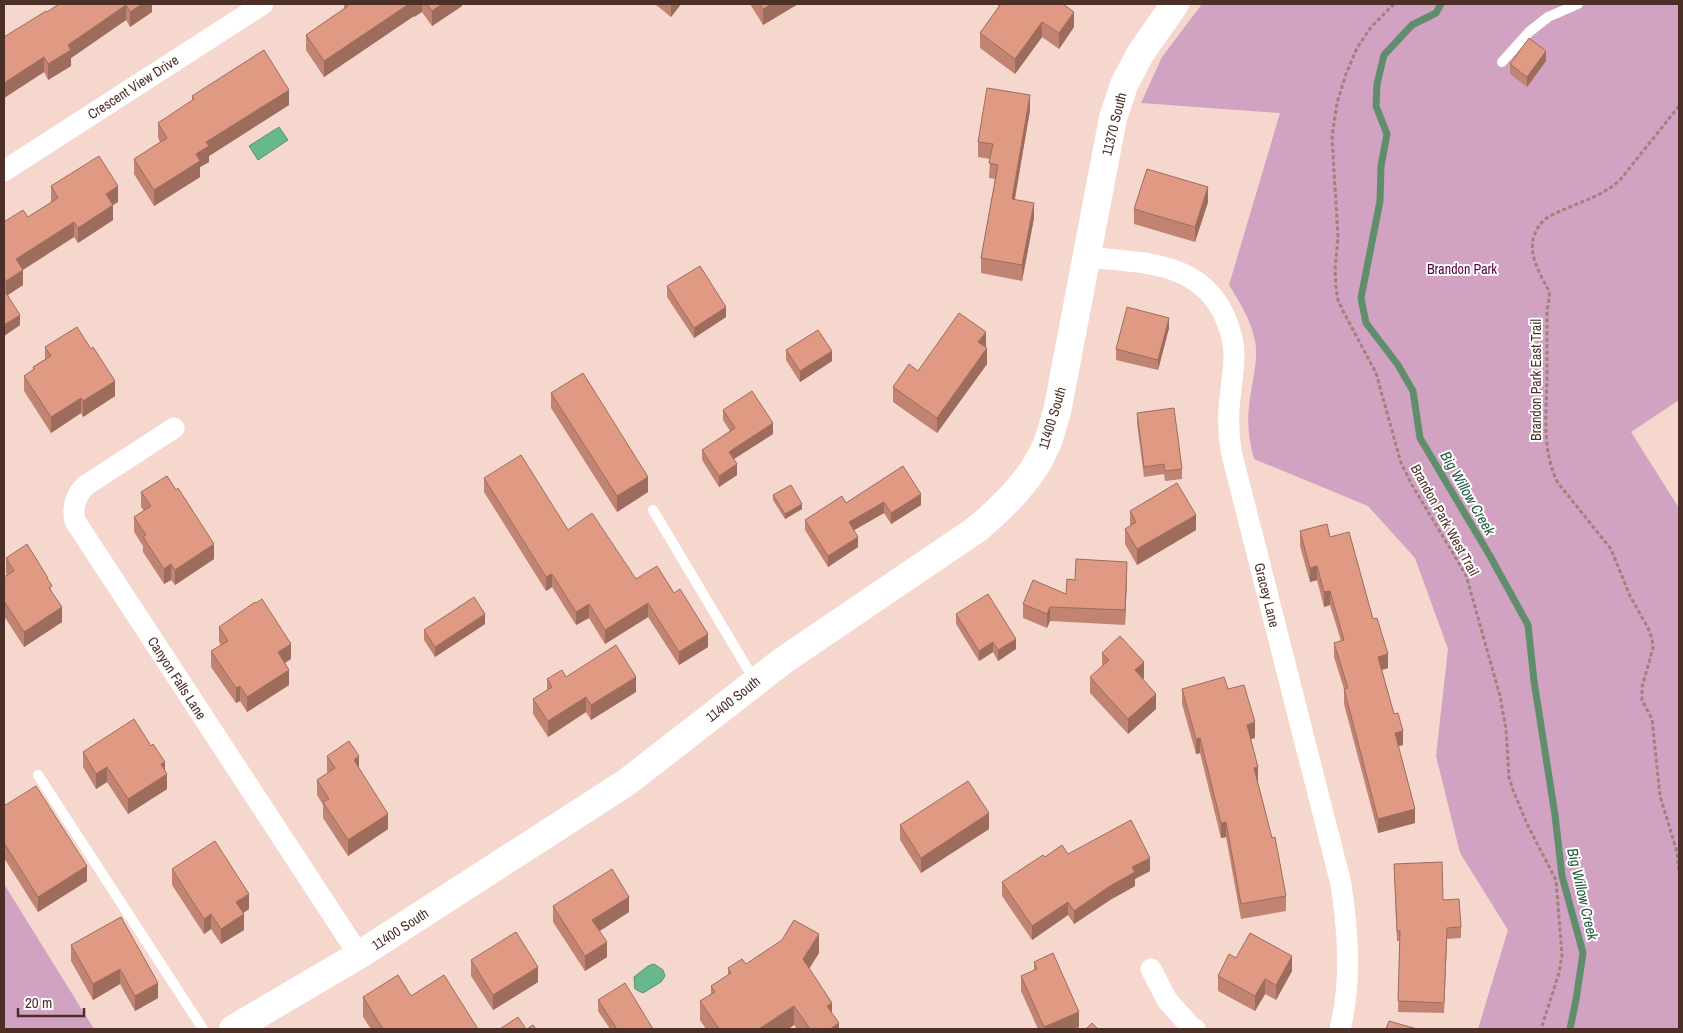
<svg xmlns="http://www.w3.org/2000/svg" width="1683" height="1033" viewBox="0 0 1683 1033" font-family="'Archivo Narrow',sans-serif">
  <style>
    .green { fill: #d2a2c3 }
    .water { fill: #69b78c; stroke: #608e6d }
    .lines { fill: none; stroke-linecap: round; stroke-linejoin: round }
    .stream { stroke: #608e6d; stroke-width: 7 }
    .path { stroke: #a08279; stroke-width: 3; stroke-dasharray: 4 2.5; stroke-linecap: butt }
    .lane { stroke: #fff; stroke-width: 10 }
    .street { stroke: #fff; stroke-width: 21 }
    .secondary { stroke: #fff; stroke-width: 28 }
    .wall { fill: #c18472 }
    .shaded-wall { fill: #9d6c5c }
    .building { fill: #e09a84; stroke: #9d6c5c }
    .labels { text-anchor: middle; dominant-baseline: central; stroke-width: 4; stroke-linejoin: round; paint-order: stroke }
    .street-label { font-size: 14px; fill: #4c2f26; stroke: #fff }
    .park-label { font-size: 14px; fill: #550245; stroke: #fff }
    .water-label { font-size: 15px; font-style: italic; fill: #215c3e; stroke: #fff }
  </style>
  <rect width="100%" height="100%" fill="#f5d7cd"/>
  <path class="green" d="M1202,4h477v396l-48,32 48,76v521h-201l30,-99 -48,-77 -24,-97 12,-107 -33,-91 -47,-52 -114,-47c-5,-18 -7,-34 -5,-53 2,-20 10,-46 6,-65 -4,-21 -15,-38 -26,-56l51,-172 -139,-10 21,-46z
    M4,884l90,145h-90z"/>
  <path class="water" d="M279,127l9,13 -30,20 -9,-14z
    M654,964l9,6 2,6 -4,6 -18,11 -8,-4 -1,-12 14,-11z"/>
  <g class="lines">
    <path class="stream" d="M1441,4l-5,9 -24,12 -28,30 -7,29 -1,22 11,28 -6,32 -1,35 -19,97 5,25 32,42 15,26 7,47 70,118 38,69 6,56 21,134 7,61 21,77 -7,47 -6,29"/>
    <path class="path" d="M1394,4l-23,23 -14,21 -11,26 -9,29 -5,34 6,100 -3,33 1,18 2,12 5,11 33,62 25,90 11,22 54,90 34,121 6,33 3,48 4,13 14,34 29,56 6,75 -3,18 -18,56
      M1679,106l-59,74c-22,20 -50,24 -75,39 -20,20 -13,39 -2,61 2,4 4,7 6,11 1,6 -1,13 -2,20 0,23 0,46 0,70 -1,34 -5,71 11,102l53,66 19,47 18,32 4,11 1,9 -11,39v13l10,19 8,77 17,56 2,19"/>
    <path class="lane" d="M1502,62l27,-30 19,-15 30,-13
      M653,510l102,171
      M38,775l165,254"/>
    <path class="street" d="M4,171l259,-167
      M1087,257c52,6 112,3 137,58 6,13 10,26 10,40 0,18 -4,36 -5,54 -1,14 0,28 2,42l110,433c7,47 11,98 -1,145
      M174,428l-89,58c-10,10 -13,21 -10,35l284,434
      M1151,969l16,31 24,27 4,2"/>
    <path class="secondary" d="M233,1029l126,-74 268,-173 157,-122 193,-131c27,-23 55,-50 69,-83 5,-11 7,-23 11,-34l56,-294 11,-33 16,-31 35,-50"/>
  </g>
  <path class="wall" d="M59,4h93v8l-22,15 -4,-7 -55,38v8l-23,14 -4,-8 -40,26 43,-86z
    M344,4h118v2l-30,20 -10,-14 -8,5v-1l-90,61 -18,-27v-15l38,-26z
    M655,4h26l-10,13z
    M750,4h48l-35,21z
    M996,4h67l11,23 -15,22 -17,-12 -27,37 -35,-26v-15l19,-27z
    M1546,61l-19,26 -17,-13v-10z
    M192,96l97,9 -80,51v6l-9,5v10l-46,29 -20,-32v-15l26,-17 -2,-4v-15l34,-22z
    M1030,110l-15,89 19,19 -12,63 -41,-8v-15l14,-79 -6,-1 1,-19 -12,-2v-15z
    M51,186l67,16 -5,3v15l-35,23 -4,-6 -51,33v15l-15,10 12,30 -16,11v-114l24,-5 23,-15z
    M1208,202l-13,40 -61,-18v-15z
    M667,286l59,31 -32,21 -27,-41z
    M1169,328l-11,42 -42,-10v-11z
    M45,347l70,49 -32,21 -2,-4 -30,20 -27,-42v-15l9,-6v-3l12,-8z
    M986,347l1,17 -50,69 -44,-31v-15l25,-16z
    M786,350l46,11 -32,21 -14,-22z
    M551,393l97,99 -31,20 -66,-104z
    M723,410l50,24 -39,25 3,16 -18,12 -17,-27v-10l28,-19 -7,-11z
    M1137,413l45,56v10l-17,2 -1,-7 -20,3 -7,-54z
    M903,466l18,39 -30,19 -7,-11 -30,17 4,17 -30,20 -23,-37v-10l41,-17z
    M484,478l84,52 68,49 72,68 -29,18 -31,-48 -43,27 -16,-26 -13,7 -24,-38 -6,4 -62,-99z
    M141,492l73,67 -39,26 -4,-5 -7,4 -21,-32v-6l-9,-14v-15l10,-6 -3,-4z
    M773,495l29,14 -17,10 -12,-19z
    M1130,511l66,19 -59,35 -12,-21v-15l5,-3z
    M1300,531l30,6 43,82 15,49 -6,2 12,44 9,31 -5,1 17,77 -37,10 -34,-129v-15l-10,-32v-14l7,-2 -11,-36 -6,2 -7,-27 -7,2 -10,-36z
    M6,558l42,23 14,41 -38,25 -20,-31v-39l3,-2 -1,-2z
    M1127,576l-2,49 -75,-4 -3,7 -24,-10v-14l43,-10 9,-14z
    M956,614l60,35 -18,12 -5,-9 -14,9 -23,-37z
    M485,624l-50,33 -11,-17v-10z
    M219,627l72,32 -6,4 4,22 -42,27 -7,-11 -4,2 -25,-36v-16l10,-6 -2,-3z
    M1102,653l42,25 -1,1 13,30 -28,25 -38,-41v-16l12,-10z
    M566,677l70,15 -45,28 -5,-8 -38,25 -15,-23v-15l14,-9v-11z
    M1182,689h46l27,49 -4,1 7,44 28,113v15l-45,8 -15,-82 -5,1 -21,-85 -4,1 -14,-50z
    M83,752l82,18 2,19 -39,25 -21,-32 -11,7 -13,-22z
    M327,756l32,12 29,61 -40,27 -25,-38v-13l-6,-10v-15l11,-7 -1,-2z
    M4,806l83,75 -49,31 -34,-54z
    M900,825l89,4 -68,44 -21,-33z
    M1068,854l82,17 -15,8v7l-25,14 -36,24 -6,-9 -36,25 -30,-44v-14l43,-25z
    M1394,864l49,36 18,27v11l-14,1 -3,74 -46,-1 2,-71h-3z
    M172,869l77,40 -6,4 1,17 -23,14 -10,-15 -7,5 -32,-49z
    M553,906l76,6 -30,19 8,26 -22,14 -32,-49z
    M121,917l37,81 -23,13 -15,-27 -27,16 -22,-39v-16z
    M819,953l-10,16 23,44 7,16h-42l-3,-4 -6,4h-82l-6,-9v-19l11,-7v-8l17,-11v-7l18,-4z
    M1236,958l56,13 -16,29 -11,-6 -10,17 -37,-20v-15z
    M471,960l67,22 -45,28 -22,-34z
    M1034,962l45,65 -4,2h-37l-17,-38v-15l13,-6z
    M411,996l67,33h-107l-8,-12v-20z
    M598,1000l55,29h-43l-12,-18z"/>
  <path class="shaded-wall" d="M142,4h10v8l-22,15v-15z
    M409,4h5v12l-90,61v-16z
    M414,4h8v8l-8,5z
    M442,4h20v2l-30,20v-15z
    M671,4h10l-10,13z
    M772,4h26l-35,21v-16z
    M126,5v15l-55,38v8l-23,14v-16l20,-19z
    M1074,12v15l-15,22v-16z
    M1042,22v15l-27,37v-15z
    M1546,51v10l-19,26v-10z
    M44,57v15l-40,26v-15z
    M289,90v15l-80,51v6l-9,5v10l-46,29v-16l42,-36 10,-12z
    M1030,95v15l-18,104v-15z
    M118,186v16l-12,7v-15z
    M1208,187v15l-13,40v-15z
    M1034,203v15l-12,63v-16z
    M113,205v15l-35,23v-15z
    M74,222v15l-58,37v-15z
    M23,270v15l-17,11v-15z
    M726,307v10l-32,21v-10z
    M20,315v10l-16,11v-11z
    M1169,318v10l-11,42v-10z
    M986,332v15l-8,11v-16z
    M987,348v16l-50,69v-15z
    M832,351v10l-32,21v-11z
    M115,381v15l-32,21v-16z
    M81,398v15l-30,20v-16z
    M773,423v11l-44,28v-10z
    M5,441v15l-1,3v-15z
    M737,464v11l-18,12v-11z
    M648,477v15l-31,20v-16z
    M921,494v11l-30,19v-11z
    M884,502v11l-35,20v-11z
    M802,504v5l-17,10v-5z
    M1196,515v15l-59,35v-16z
    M858,537v10l-30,20v-11z
    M214,544v15l-39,26v-15z
    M1127,562v14l-2,49v-15z
    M171,564v16l-7,4v-15z
    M1317,566v14l-7,2v-14z
    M552,574v13l-6,4v-14z
    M1330,591v14l-6,2v-15z
    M648,603v14l-43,27v-14z
    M589,604v14l-13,7v-13z
    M62,607v15l-38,25v-15z
    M1050,607v14l-3,7v-14z
    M485,614v10l-50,33v-10z
    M708,634v13l-29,18v-13z
    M1016,639v10l-18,12v-11z
    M993,642v10l-14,9v-10z
    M291,644v15l-13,8v-15z
    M1388,654v14l-10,3v-14z
    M1144,662v16l-9,8v-16z
    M289,670v15l-42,27v-15z
    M636,677v15l-45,28v-15z
    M240,686v15l-4,2v-15z
    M1156,694v15l-28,25v-15z
    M586,697v15l-38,25v-16z
    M1255,722v16l-8,2v-15z
    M1403,731v14l-8,2v-14z
    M1200,738v15l-4,1v-15z
    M359,756v16l-5,-12z
    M165,762v14l2,-2v15l-39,25v-15l33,-35z
    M107,767v15l-11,7v-15z
    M1258,767v16h-4v-15z
    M1415,809v14l-37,10v-14z
    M989,813v16l-68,44v-15z
    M388,814v15l-40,27v-16z
    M1226,822v15l-5,1v-15z
    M1150,858v13l-15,8v7l-25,14 -36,24v-13l58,-44z
    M87,866v15l-49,31v-15z
    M249,894v15l-13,9v-16z
    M629,897v15l-37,24v-16z
    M1068,902v13l-36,25v-14z
    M211,914v15l-7,5v-15z
    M244,914v16l-23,14v-15z
    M819,934v19l-16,25v-19z
    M607,942v15l-22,14v-15z
    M1292,956v15l-16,29v-15z
    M538,967v15l-45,28v-15z
    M120,969v15l-27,16v-16z
    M1265,979v15l-10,17v-15z
    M158,983v15l-23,13v-15z
    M832,1003v19l-5,-16z
    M794,1006v19l-6,4h-29z
    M1079,1012v15l-4,2h-31v-2z
    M839,1023v6h-9z"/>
  <path class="building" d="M59,4h83l-12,8 -4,-7 -58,40 3,5 -23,14 -4,-7 -40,26v-46l42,-26 1,1z
    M347,4h62l-85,57 -18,-26 42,-29z
    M427,4h15l-10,7z
    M759,4h13l-9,5z
    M1001,4h62l11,8 -15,21 -17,-11 -27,37 -35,-26z
    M1529,38l17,13 -19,26 -17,-13z
    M264,50l25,40 -83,52 3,4 -13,8 4,7 -46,29 -20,-31 33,-21 -9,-15 36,-24 -2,-3z
    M987,88l43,7 -18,104 22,4 -12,62 -41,-7 17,-93 -9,-2 4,-19 -15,-2z
    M99,156l19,30 -12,8 7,11 -35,23 -4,-6 -58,37 7,11 -17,11 -2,-3v-56l19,-12 5,7 30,-19 -7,-12z
    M1147,169l61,18 -13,40 -61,-18z
    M700,266l26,41 -32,21 -27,-42z
    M6,293l14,22 -16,10v-31z
    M1127,307l42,11 -11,42 -42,-11z
    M959,313l27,19 -8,10 9,6 -50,70 -44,-31 16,-23 9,7z
    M77,327l14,22 2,-2 22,34 -32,20 -2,-3 -30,19 -27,-41 10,-7 -1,-2 18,-11 -6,-9z
    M818,330l14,21 -32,20 -14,-21z
    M583,373l65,104 -31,19 -66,-103z
    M752,391l21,32 -44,29 8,12 -18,12 -17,-26 33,-22 -12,-18z
    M1174,408l8,61 -17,2 -1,-7 -20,3 -7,-54z
    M521,455l47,75 24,-17 44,66 21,-13 17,27 6,-4 28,45 -29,18 -31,-49 -43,27 -16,-26 -13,8 -24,-38 -6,3 -62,-99z
    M903,466l18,28 -30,19 -7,-11 -35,20 9,15 -30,19 -23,-36 37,-24 4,7z
    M167,476l9,14 2,-2 36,56 -39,26 -4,-6 -7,5 -21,-32 3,-2 -12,-18 17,-11 -10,-14z
    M1177,483l19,32 -59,34 -12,-20 11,-7 -6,-11z
    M791,485l11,19 -17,10 -12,-19z
    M1327,524l3,13 19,-5 24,87 4,-1 11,36 -10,3 16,57 4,-1 5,18 -8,2 20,76 -37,10 -34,-130 4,-1 -14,-45 10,-3 -14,-49 -6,1 -7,-26 -7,2 -10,-37z
    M27,544l21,34h-1l5,8 -3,2 13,19 -38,25 -20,-31v-24l10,-6 -8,-13z
    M1076,559l51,3 -2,48 -75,-3 -3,7 -24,-10 10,-24 33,14 1,-15 8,1z
    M988,594l28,45 -18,11 -5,-8 -14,9 -23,-37z
    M474,597l11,17 -50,33 -11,-17z
    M262,599l29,45 -13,8 11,18 -42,27 -7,-11 -4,2 -25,-37 17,-10 -9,-14 36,-25 1,1z
    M1120,636l24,26 -9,8 21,24 -28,25 -38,-42 19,-17 -7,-7z
    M616,645l20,32 -45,28 -5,-8 -38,24 -15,-22 19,-12 -5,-8 15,-9 4,7z
    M1224,677l4,12 16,-4 11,37 -8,3 11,42 -4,1 18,70 3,-1 11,59 -45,8 -15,-82 -5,1 -21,-85 -4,1 -14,-50z
    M134,719l17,27 2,-2 12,18 -4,2 6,10 -39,25 -21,-32 -11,7 -13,-22z
    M349,741l10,15 -5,4 34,54 -40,26 -25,-38 6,-3 -12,-19 18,-12 -8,-12z
    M968,781l21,32 -68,45 -21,-33z
    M36,786l51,80 -49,31 -34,-54v-37z
    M1131,820l19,38 -18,9 3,5 -25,14 -36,25 -6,-9 -36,24 -30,-44 41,-27 2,2 17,-12 6,9z
    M215,841l34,53 -13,8 8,12 -23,15 -10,-15 -7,5 -32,-50z
    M1442,862l1,38 16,-1 2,28 -14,1 -3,75 -46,-2 2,-70h-3l-3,-67z
    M612,869l17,28 -37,23 15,22 -22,14 -32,-50z
    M121,917l37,66 -23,13 -15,-27 -27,15 -22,-39z
    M794,920l25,14 -16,25 29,44 -5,3 12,17 -9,6h-20l-16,-23 -35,23h-40l-19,-28 15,-9 -4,-6 20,-13 -3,-5 14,-9 4,5 36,-24z
    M516,932l22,35 -45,28 -22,-35z
    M1250,933l42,23 -16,29 -11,-6 -10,17 -37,-20 11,-22 7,4z
    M1053,953l26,59 -35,15 -23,-51 16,-7 -3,-7z
    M398,975l13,21 33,-21 34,54h-95l-20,-32z
    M625,983l28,46h-36l-19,-29z
    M518,1017l8,12h-26z
    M1389,1021l28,8h-31z
    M1092,1023l6,6h-12z
    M533,1025l3,4h-9z"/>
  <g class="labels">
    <g class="street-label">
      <text transform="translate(133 87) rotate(-33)">Crescent View Drive</text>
      <text transform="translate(1114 124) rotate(-76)">11370 South</text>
      <text transform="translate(1536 380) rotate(-90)">Brandon Park East Trail</text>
      <text transform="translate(1052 418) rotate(-73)">11400 South</text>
      <text transform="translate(1445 520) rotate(61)">Brandon Park West Trail</text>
      <text transform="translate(1267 595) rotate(76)">Gracey Lane</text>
      <text transform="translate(177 678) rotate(57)">Canyon Falls Lane</text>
      <text transform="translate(733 699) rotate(-38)">11400 South</text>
      <text transform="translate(400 929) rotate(-33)">11400 South</text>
    </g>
    <g class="park-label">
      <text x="1462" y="269">Brandon Park</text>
    </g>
    <g class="water-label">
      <text transform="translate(1468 493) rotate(60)">Big Willow Creek</text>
      <text transform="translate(1583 894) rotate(77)">Big Willow Creek</text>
    </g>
  </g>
  <rect width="1683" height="1033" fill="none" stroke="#4c2f26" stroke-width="10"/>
  <path d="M18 1008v8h66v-8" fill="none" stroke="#4c2f26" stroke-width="2.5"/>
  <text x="25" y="1008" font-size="15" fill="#4c2f26" stroke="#ffffff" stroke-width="4" paint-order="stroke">20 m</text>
</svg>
